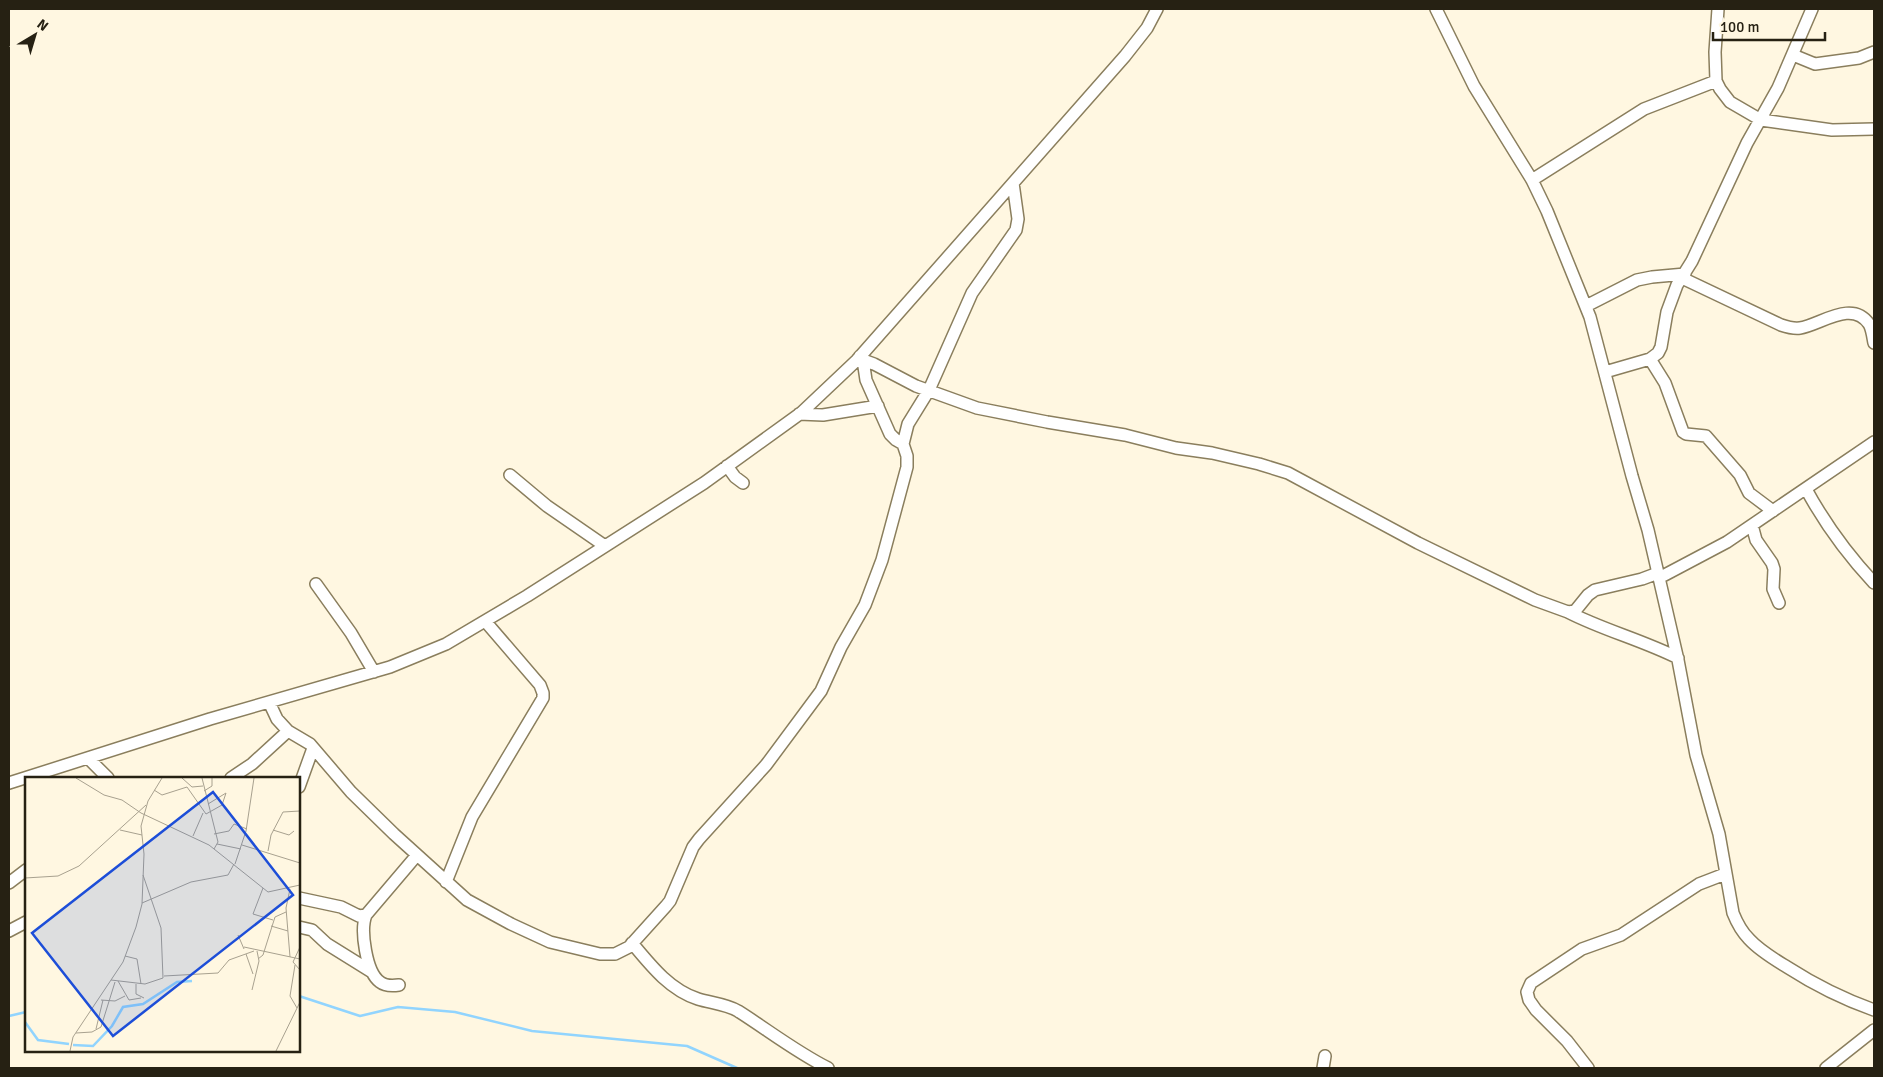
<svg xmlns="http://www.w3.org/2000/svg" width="1883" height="1077" viewBox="0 0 1883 1077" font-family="Signika,sans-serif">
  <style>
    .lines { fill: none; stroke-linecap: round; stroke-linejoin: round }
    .stream { stroke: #91d4fe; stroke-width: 2.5 }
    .minor-casing { stroke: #8a7e5d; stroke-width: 14 }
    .minor { stroke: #fff; stroke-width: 11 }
    .inset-river { fill: none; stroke: #91d4fe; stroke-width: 2.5 }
    .inset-road { fill: none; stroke: #a8a18f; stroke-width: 1 }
    .view { fill: #1d4ed8; fill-opacity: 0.15; stroke: #1d4ed8; stroke-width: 2.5 }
    .inset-edge { fill: none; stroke: #262113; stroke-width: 2.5 }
  </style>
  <rect width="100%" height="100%" fill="#fff7e1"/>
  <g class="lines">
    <path class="stream" d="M299,996l61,20 38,-9 57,5 77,19 155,15 50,22
      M9,1016l17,-4"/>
    <g class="minor-casing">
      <path id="minor" d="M1436,9l38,77 58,94 15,31 43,106 42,159 16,54 30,130 18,95 23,79 14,79c4,10 9,19 16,26 11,12 25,20 38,28 28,18 56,32 87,43
        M1718,9l-3,43 1,29 4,8 10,13 31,18 71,10 42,-1
        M1793,55l22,9 44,-6 15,-6
        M1532,180l112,-71 72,-28
        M1682,278l99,47c6,2 12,4 19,3 20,-3 52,-29 69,-4 3,5 4,14 5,19
        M1586,306l51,-26 15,-3 33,-3
        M860,356l3,4 3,20 24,54 6,6 7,4
        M1650,359l15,24 18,49 3,2 20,2 34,39 9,18 24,18
        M863,360l11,4 42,22 61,22 70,14 78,13 51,13 36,5 47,11 29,9 130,70 117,57 33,12 7,-1 13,-16 7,-5 47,-11 16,-6
        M1605,372l45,-13 8,-6 3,-6 6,-35 10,-27 15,-24 55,-118 31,-55 34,-79
        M799,414l24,1 55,-9
        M727,466l8,11 8,6
        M510,475l37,31 58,40
        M1806,489c19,35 41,65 68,94
        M1752,525l4,15 16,23 2,6 -1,20 6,14
        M1659,578l68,-36 147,-100
        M316,584l35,49 23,39
        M1568,612c35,18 74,28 110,46
        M269,702l8,17 11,12 22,13 41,48 43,42 73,66 44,24 39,18 50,12h15l14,-7 37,-41 4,-5 23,-54 6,-8 67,-74 55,-74 20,-44 24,-42 17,-45 25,-93v-11l-4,-12 5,-20 21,-34 43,-97 44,-63 2,-11 -5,-36
        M88,758l20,20
        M231,778l21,-14 36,-33
        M9,783l201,-64 180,-52 56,-23 81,-48 177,-113 97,-70 56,-53 268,-304 22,-28 10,-19
        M299,787l14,-39
        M446,882l26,-65 71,-119v-5l-3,-8 -55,-64
        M9,883l17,-13
        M299,898l42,9 18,9 7,-1
        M299,927l13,3 15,14 45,28
        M9,931l17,-9
        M632,943c19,23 38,47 66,56 13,4 28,5 40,12 30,19 58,41 90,57
        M399,985c-7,1 -14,1 -19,-3 -14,-10 -20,-52 -14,-67l51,-60
        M1323,1068l2,-12
        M1588,1068l-21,-27 -31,-31 -7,-10 -2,-8 4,-9 51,-34 39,-14 78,-51 26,-10
        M1826,1068l48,-38"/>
    </g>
    <use href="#minor" class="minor"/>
  </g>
  <g transform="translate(25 777)">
    <rect width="275" height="275" fill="#fff7e1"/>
    <path class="inset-river" d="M0,245l13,18 31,4M48,268l20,1 19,-20 11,-19 20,-3 34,-22 15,-1"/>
    <path class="inset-road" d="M51,1l28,17 18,5 19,13 68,32 59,47 32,-7M157,1l10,9 11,-1M177,1l16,64 -4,7M129,13l8,5 25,-8 19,27 16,-9 4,-12 -18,11M179,14l8,-5v-8M95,53l22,5M248,53l16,5 5,-4M189,57l15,-3 5,-7 13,5M168,59l10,-23M192,67l24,5M217,68l58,18M243,74l3,-16 12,-23 17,-1M210,87l11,-33 8,-53M0,101l33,-2 21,-10 67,-61M238,111l-10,26 20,6M265,112l-4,19 4,49M117,126l49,-21 37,-7 6,-11M246,149l17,5M213,158l6,14M219,170l56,12M275,170l-7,15 7,8M221,177l7,20M100,179l12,3 4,25M233,182l5,-4 12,-38 11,-5M270,188l-5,31 7,12M139,199l54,-3 11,-13 25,-9M86,203l34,4 18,-6 -2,-50 -18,-53M93,204l11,19 12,-2M111,207v10l8,4M227,213l7,-29 -2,-10M76,223l14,1 10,-5M71,252l7,-29M51,256l16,-1 9,-5 14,-45M45,274l3,-14 50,-75 13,-35 6,-23 2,-50 -3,-28 7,-25 14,-23M251,274l24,-49"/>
    <path class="view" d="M188,15l80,103 -180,141 -81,-103z"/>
    <rect width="275" height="275" class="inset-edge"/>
  </g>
  <rect width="1883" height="1077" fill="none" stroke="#262113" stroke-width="20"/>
  <g transform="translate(35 35) rotate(38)" stroke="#fff7e1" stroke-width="4" paint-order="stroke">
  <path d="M0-4L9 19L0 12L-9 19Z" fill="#262113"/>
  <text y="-8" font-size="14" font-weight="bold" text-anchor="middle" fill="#262113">N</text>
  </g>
  <path d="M1713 32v8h112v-8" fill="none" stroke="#262113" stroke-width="2.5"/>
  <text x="1720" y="32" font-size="15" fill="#262113" stroke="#fff7e1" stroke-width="4" paint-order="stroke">100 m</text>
</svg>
